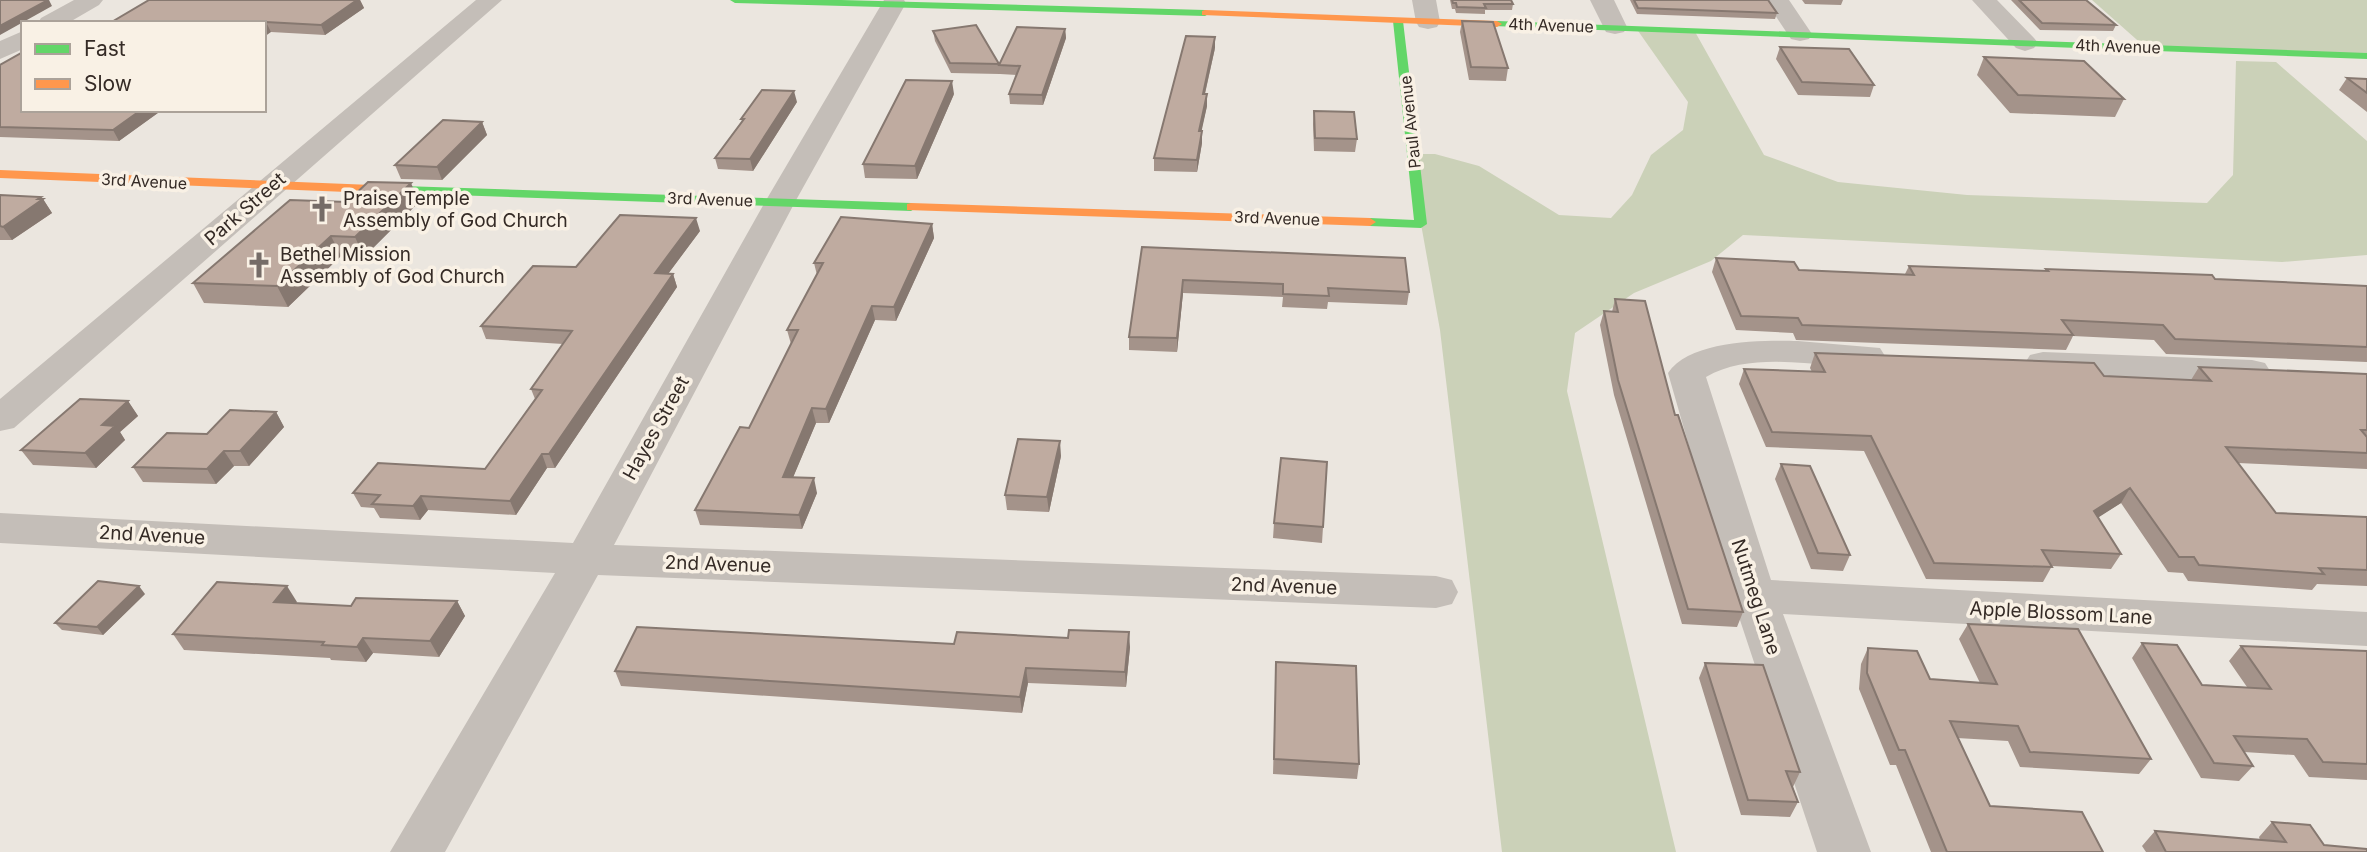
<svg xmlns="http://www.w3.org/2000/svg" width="2367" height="852" viewBox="0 0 2367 852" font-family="Inter,sans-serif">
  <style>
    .green { fill: #cbd1b8 }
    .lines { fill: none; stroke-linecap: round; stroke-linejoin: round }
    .street { fill: #c4beb8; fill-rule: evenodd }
    .fast { fill: #63d668; fill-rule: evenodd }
    .slow { fill: #ff974d; fill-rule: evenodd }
    .wall { fill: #a4938a }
    .shaded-wall { fill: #867870 }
    .building { fill: #bfaba0; stroke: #867870; stroke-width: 2 }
    .labels { text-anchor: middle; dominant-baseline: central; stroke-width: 7; stroke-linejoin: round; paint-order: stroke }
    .far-street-label { font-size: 16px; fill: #352b26; stroke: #f9f1e5 }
    .poi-label { font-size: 19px; fill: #352b26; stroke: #f9f1e5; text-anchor: start }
    .street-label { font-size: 19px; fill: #352b26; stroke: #f9f1e5 }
  </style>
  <rect width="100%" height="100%" fill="#ebe6df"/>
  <path class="green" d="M2092,0h275v56l-222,-9z
    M1636,28l58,2 70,125 74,27 129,13 240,8 26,-28 3,-114 40,1 91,79v114l-85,7 -539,-27 -32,26 -77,32 -59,40 -8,58 109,461h-174l-62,-522 -19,-106 -8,-70h22l44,12 80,49 52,3 21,-23 19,-40 32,-25 5,-28z"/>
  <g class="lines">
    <path class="street" d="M74,0h29l-4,5 -31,18h-30l3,-5z
      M476,0h26l-488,428 -14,3v-32z
      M884,0h20l2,3 -111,199 -181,343 822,31 16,4 6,12 -6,12 -16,4 -838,-33 -153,277h-55l165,-279 -555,-30v-30l573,30 192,-341z
      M1412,0h24l4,22 -3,5 -9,2 -9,-2 -3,-5z
      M1590,0h24l13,27 -3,5 -9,2 -9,-2z
      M1765,0h24l23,34 -3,5 -9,2 -9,-2z
      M1972,0h25l37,38 4,5 -4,5 -9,3 -9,-3z
      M23,31v18l-23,10v-18z
      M1798,341l82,7 5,8 -5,8c-17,4 -33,2 -50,1 -41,-3 -87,-9 -124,12l65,203 596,32v34l-584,-32 88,238h-54l-85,-256 -64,-223c22,-33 94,-33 130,-32z
      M2043,352l209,8 13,3 5,8 -5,8 -13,3 -209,-8 -13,-3 -5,-8 5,-8z"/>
    <path class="fast" d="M730,0h111l364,10 5,3 -5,3 -470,-13z
      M1398,18l5,3 24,203 -6,4 -51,-2 -6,-4 6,-4 44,2 -21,-199z
      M1497,21l870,32v6l-874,-33 -1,-2z
      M372,185l539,18 6,4 -6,4 -543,-19v-6z"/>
    <path class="slow" d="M1205,10l292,11 5,3 -5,3 -295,-12v-4z
      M0,170l372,15 6,4 -6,4 -372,-15z
      M911,203l459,15 6,4 -6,4 -463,-16v-6z"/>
  </g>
  <path class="wall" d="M149,0h211l4,8 -39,27 -54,-3z
    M1450,0h61l2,4 -1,6h-27v4l-29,-1 -1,-4h-3z
    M1630,0h138l9,13 -2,6 -138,-5z
    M1802,0h41l-2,5 -36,-1z
    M2011,0h75l30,25 -3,6 -73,-1z
    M1462,21l46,47 -2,13 -37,-1 -9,-48z
    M1065,29l1,9 -23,67 -33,-1 -1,-10 8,-19 -17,-1 -1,-9z
    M933,31l66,33 1,10 -49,-1 -16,-32z
    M1780,47l94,38 -4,12 -72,-2 -22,-36z
    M1215,48l-10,46 2,12 -6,25 1,12 -5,29 -43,-1v-13z
    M1984,57l140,42 -9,18 -105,-4 -33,-38z
    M0,65l162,45 -43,31 -119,-4z
    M2347,78l20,1v33l-28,-22z
    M954,94l-37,85 -52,-1 -2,-14z
    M797,102l-44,69 -35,-2 -3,-11 27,-37 -1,-2z
    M1314,111l43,28 -2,13 -41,-1 -1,-27z
    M482,122l5,13 -45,45 -41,-1 -6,-14z
    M0,195l41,2 2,2 9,14 -40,27h-12z
    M347,202h72l-55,55 -23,-1 -53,51 -84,-4 -11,-20z
    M932,224l2,14 -38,83 -21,-1 -46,103h-13l-23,54 24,16 -15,36 -102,-4 -5,-15 54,-82 42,-84 -4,-14 30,-55 -3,-12z
    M700,231l-32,43h5l4,13 -122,181h-8l-31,47 -88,-5 -8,10 -40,-2 -6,-10 -13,-1 -8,-14 132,-24 50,-70 -4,-10 32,-45 -77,-5 -5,-13 95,-59z
    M1142,247l267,45 -2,13 -79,-3 -1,7 -45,-2 1,-10 -100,-4 -6,59 -48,-2v-13z
    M1716,258l83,12 106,4 4,-8 136,5 1,-2 169,10 152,7v76l-201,-8 -12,-14 -81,-4 -7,14 -270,-10 -3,-7 -57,-3 -24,-58z
    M1615,299l60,116 68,197 -6,15 -55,-3 -68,-229 -14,-70 4,-14 8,1z
    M1815,353l289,23 87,4 8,-13 168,7v95l-129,-6 38,50 91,4v69l-50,-2 -5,6 -124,-9 -5,-8 -15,-1 -47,-69 -23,14 23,37 -10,15 -59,-3 -9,16 -117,-3 -62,-128 -98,-4 -27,-63 5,-15 68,3 -2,-4z
    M128,401l10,15 -18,16 5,8 -29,28 -63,-3 -12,-15z
    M276,412l8,15 -35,39h-15l-18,18 -73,-2 -10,-15 74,-33z
    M1061,456l-12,56 -42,-2 -2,-15z
    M1781,464l69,91 -7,16 -32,-2 -36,-90z
    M1274,523l49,4 -1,16 -49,-5z
    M145,594l-42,41 -41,-5 -7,-7z
    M457,601l8,15 -26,41 -66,-4 -7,9 -35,-2 -1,-2 -146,-8 -11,-16 124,-32 -2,1 56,3z
    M1968,624l183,135 -12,15 -119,-7 -12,-26 -51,-3 33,68 113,46h-172l-35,-87h-6l-31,-76 2,-25 7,-16 62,31 50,4 -21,-44z
    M2142,643l60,42 45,2 -18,-26 12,-15 126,5v129l-58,-3 -15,-22 -50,-3 9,14 -14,15 -38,-3 -69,-120z
    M954,644l176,3 -4,40 -98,-4 -6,30 -401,-27 -6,-15z
    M1276,662l83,102 -2,15 -84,-5z
    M1705,663l95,109 -7,15 5,15 -8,15 -49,-2 -42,-137z
    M2272,822l52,23 43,7h-221l-4,-6 13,-15 105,9 -1,-3z"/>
  <path class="shaded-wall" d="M48,0h1l3,6 -52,29v-9z
    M357,0h3l4,8 -39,27 -4,-10z
    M266,22l5,10 -7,5v-13z
    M1065,29l1,9 -23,67 -1,-10z
    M1215,37v11l-13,58 1,-12z
    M952,81l2,13 -37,85 -2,-13z
    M794,91l3,11 -44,69 -3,-12z
    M1207,94v12l-8,37v-12z
    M141,110h21l-43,31 -6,-11z
    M482,122l5,13 -45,45 -5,-13z
    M1202,131v12l-5,29v-12z
    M411,183l8,19 -55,55 -9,-20z
    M41,197l1,3 1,-1 9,14 -40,27 -9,-13z
    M696,218l4,13 -41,55 -4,-13z
    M932,224l2,14 -38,83 -2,-14z
    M331,236l10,20 -53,51 -11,-21z
    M673,274l4,13 -122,181 -6,-14z
    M1183,280v13l-6,59v-14z
    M872,306l3,14 -46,103 -3,-14z
    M128,401l10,15 -18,16 5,8 -29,28 -11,-15 17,-28z
    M812,408l4,15 -29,69 -4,-15z
    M276,412l8,15 -35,39 -9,-15z
    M1060,441l1,15 -12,56 -2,-15z
    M224,451l10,15 -18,18 -9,-15z
    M542,454l5,14 -31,47 -6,-14z
    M814,478l3,15 -15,36 -3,-14z
    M2130,488l-9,15 -36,23 9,-15z
    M421,496l7,14 -8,10 -7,-14z
    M139,586l6,8 -42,41 -6,-8z
    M287,586l10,16 -13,15 -10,-15z
    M457,601l8,15 -26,41 -9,-16z
    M1129,632l1,15 -4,40 -1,-15z
    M363,638l10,15 -7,9 -9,-15z
    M1026,668l2,15 -6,30 -2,-16z"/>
  <path class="building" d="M0,0h48l-48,26z
    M149,0h208l-36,25 -55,-3 -2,2 -154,-1z
    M1452,0h59l2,4h-29l2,4 -29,-1 -1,-4h-3z
    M1634,0h134l9,13 -139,-5z
    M2019,0h67l30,25 -74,-2z
    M1462,21l31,1 15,46 -37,-1z
    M976,25l23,39 -49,-1 -17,-32z
    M1017,27l48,2 -23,66 -33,-1 11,-28 -21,-1z
    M1186,36l29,1 -12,57h4l-8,37h3l-5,29 -43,-2z
    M1780,47l69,2 25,36 -72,-3z
    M23,52v58h118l-28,20 -113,-3v-62z
    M1984,57l100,4 40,38 -106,-4z
    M2347,78l20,1v14z
    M906,80l46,1 -37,85 -52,-2z
    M762,90l32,1 -44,68 -35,-1 29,-39h-3z
    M1314,111l40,1 3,27 -42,-1z
    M443,120l39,2 -45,45 -42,-2z
    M368,182l43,1 -56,54 -24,-1 -54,50 -84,-3 97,-83 57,2z
    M0,195l41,2 -3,2h5l-40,28 -3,-1z
    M620,215l76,3 -41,55 18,1 -124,180h-7l-32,47 -89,-5 -8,10 -41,-2 8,-9 -27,-2 25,-30 107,6 57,-79 -11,-1 41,-58 -91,-5 52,-60 43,1z
    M841,217l91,7 -38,83 -22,-1 -46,103 -14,-1 -29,69 31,1 -15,37 -104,-5 45,-83 9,1 49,-98h-11l36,-67h-9z
    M1142,247l263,11 4,34 -81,-4 1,8 -46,-2v-10l-100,-4 -6,58 -48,-1z
    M1716,258l78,4 5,8 115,5 -5,-9 139,5 -2,-2 166,6 3,4 152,7v61l-192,-8 -12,-14 -101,-5 11,15 -271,-10 -4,-7 -57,-2z
    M1615,299l30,2 30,114h3l65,197 -55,-3 -70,-229 -14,-69 14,1z
    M1815,353l279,10 10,13 107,5 -12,-14 168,7v56h-6l6,7v16l-141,-6 50,66 91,4v53l-48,-2 5,6 -125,-9 -5,-8h-15l-49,-69 -36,23 27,43 -79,-4 10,17 -118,-4 -63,-127 -99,-4 -28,-63 81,3z
    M80,399l48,2 -26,24 13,1 -30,27 -64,-3z
    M230,410l46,2 -36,39h-16l-17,18 -74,-2 34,-34 40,1z
    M1018,439l42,2 -13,56 -42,-2z
    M1281,458l46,4 -4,65 -49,-4z
    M1781,464l29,2 40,89 -32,-2z
    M98,581l41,5 -42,41 -42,-4z
    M217,582l70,4 -13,16 77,4 5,-8 101,3 -27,40 -67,-3 -6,9 -35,-2 2,-3 -151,-8z
    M1968,624l110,5 73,130 -121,-7 -12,-26 -68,-5 40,85 92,6 21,40h-156l-42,-102h-6l-32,-77 1,-25 49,3 13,28 67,5z
    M637,627l317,17 3,-12 111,6 1,-8 60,2 -4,40 -99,-4 -6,29 -405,-26z
    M2142,643l35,2 25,40 69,4 -30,-43 126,5v113l-44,-2 -16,-23 -73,-3 19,30 -39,-3z
    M1276,662l80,4 3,98 -85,-5z
    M1705,663l58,2 37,107 -14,-1 12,31 -50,-2z
    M2272,822l38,3 14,20 43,4v3h-201l-11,-21 131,11z"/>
  <defs>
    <g id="church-bare" transform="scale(2.1)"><path d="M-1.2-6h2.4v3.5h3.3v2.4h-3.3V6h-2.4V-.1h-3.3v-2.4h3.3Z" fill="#756c67" stroke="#f9f1e5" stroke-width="2.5" paint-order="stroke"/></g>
  </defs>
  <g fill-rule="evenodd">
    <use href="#church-bare" x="322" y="209"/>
    <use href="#church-bare" x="259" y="265"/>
  </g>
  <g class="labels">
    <g class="far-street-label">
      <text transform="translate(1551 25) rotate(2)">4th Avenue</text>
      <text transform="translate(2118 46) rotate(2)">4th Avenue</text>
      <text transform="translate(1410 122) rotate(-96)">Paul Avenue</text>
      <text transform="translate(144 181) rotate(3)">3rd Avenue</text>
      <text transform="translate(710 199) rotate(2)">3rd Avenue</text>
      <text transform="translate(1277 218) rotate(2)">3rd Avenue</text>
    </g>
    <g class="poi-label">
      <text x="343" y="198">Praise Temple<tspan x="343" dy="22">Assembly of God Church</tspan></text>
      <text x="280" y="254">Bethel Mission<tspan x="280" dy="22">Assembly of God Church</tspan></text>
    </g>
    <g class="street-label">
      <text transform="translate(245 209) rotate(-41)">Park Street</text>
      <text transform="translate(656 428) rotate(-61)">Hayes Street</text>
      <text transform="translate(152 535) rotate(3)">2nd Avenue</text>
      <text transform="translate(718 564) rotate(2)">2nd Avenue</text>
      <text transform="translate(1284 586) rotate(2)">2nd Avenue</text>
      <text transform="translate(1756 597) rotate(72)">Nutmeg Lane</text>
      <text transform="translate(2061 613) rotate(3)">Apple Blossom Lane</text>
    </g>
  </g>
  <rect x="21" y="21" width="245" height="91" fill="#f9f1e5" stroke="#aba299" stroke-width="2"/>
  <rect x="35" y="44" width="35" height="10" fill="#63d668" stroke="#aba299" stroke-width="2"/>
  <text x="84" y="56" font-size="21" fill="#352b26">Fast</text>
  <rect x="35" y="79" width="35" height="10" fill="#ff974d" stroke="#aba299" stroke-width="2"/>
  <text x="84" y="91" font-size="21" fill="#352b26">Slow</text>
</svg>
